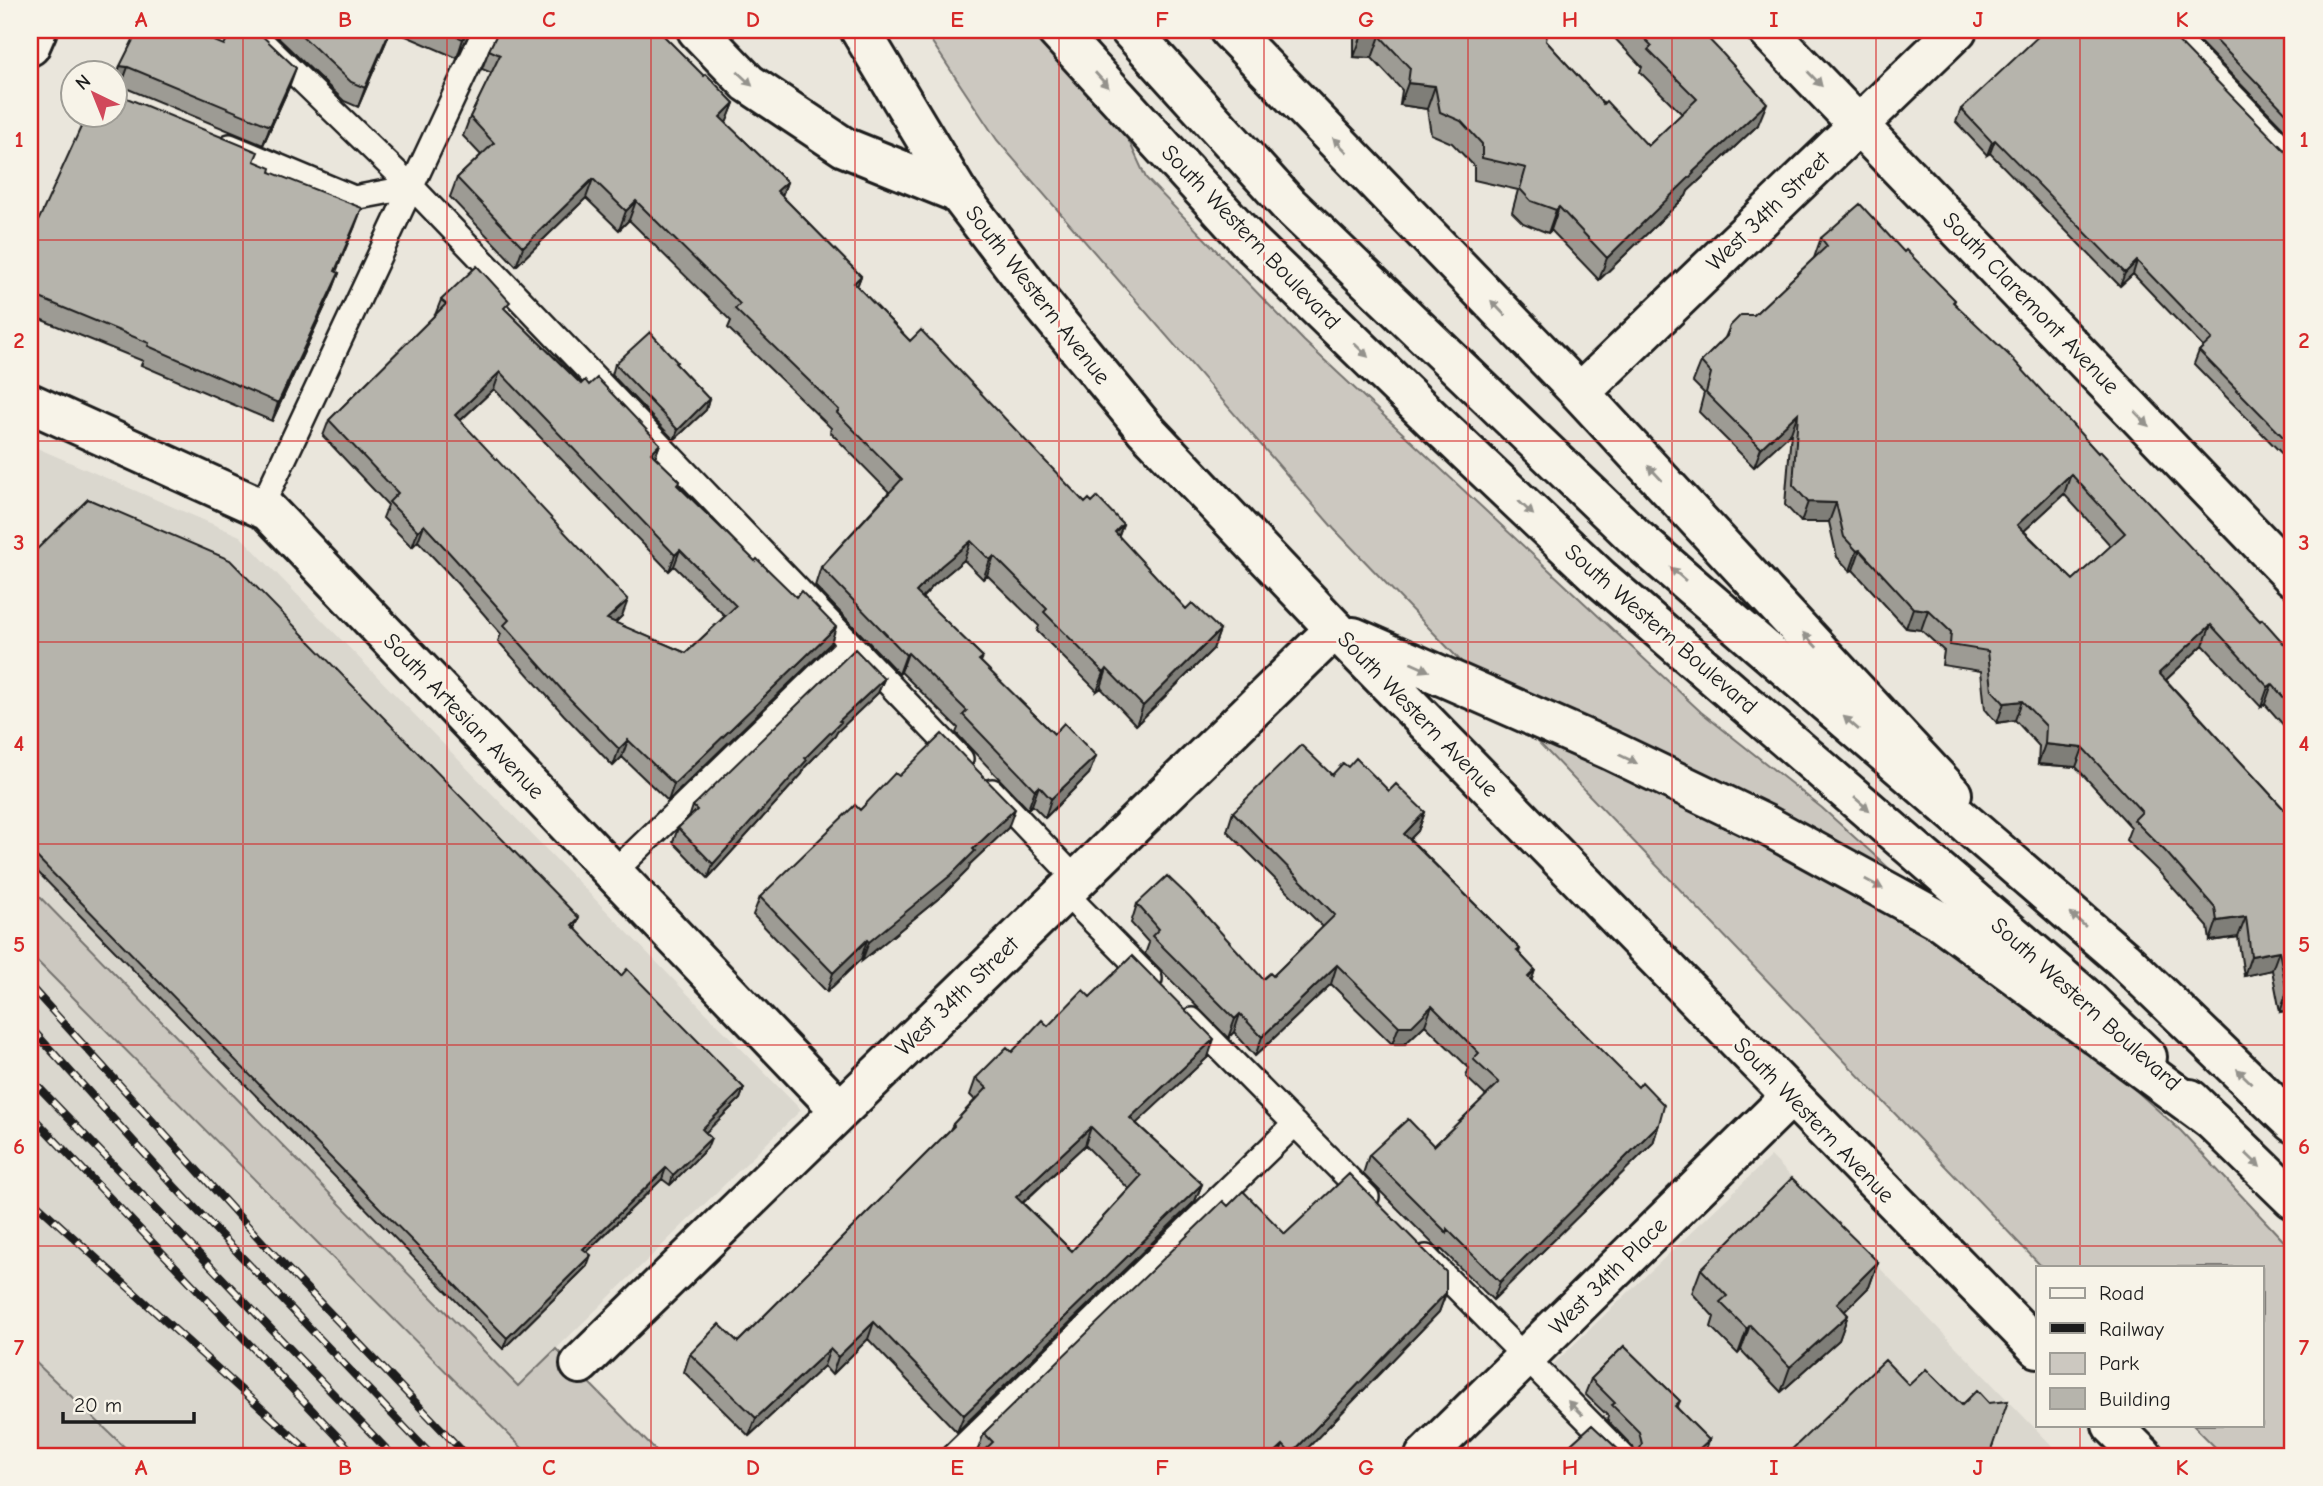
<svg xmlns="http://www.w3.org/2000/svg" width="2323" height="1486" viewBox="0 0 2323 1486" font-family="'Comic Neue',sans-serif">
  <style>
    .built { fill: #dad7ce }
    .green { fill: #ccc8c0; stroke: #74726e; stroke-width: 2 }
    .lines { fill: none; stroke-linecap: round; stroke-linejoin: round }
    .service-casing { stroke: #1c1c1c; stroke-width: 28 }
    .minor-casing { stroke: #1c1c1c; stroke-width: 44 }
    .tertiary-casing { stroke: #1c1c1c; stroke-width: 44 }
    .secondary-casing { stroke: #1c1c1c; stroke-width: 44 }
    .service { stroke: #f7f3e8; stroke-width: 23 }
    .minor { stroke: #f7f3e8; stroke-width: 38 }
    .tertiary { stroke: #f7f3e8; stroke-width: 38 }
    .secondary { stroke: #f7f3e8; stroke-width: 38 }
    .rail-casing { stroke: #1c1c1c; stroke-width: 8 }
    .rail { stroke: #f7f3e8; stroke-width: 5; stroke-dasharray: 16; stroke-linecap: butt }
    .wall { fill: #9d9b94; stroke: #1c1c1c; stroke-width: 2; fill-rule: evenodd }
    .shaded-wall { fill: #7f7e78; stroke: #1c1c1c; stroke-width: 2 }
    .building { fill: #b6b4ac; stroke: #1c1c1c; stroke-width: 2; fill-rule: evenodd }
    .oneway { fill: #94928c }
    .grid { fill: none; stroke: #d62828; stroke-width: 2; stroke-opacity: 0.55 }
    .labels { text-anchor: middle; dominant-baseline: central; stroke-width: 5; stroke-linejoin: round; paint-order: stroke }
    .street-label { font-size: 23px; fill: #1c1c1c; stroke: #f7f3e8 }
    .neatline { fill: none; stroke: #d62828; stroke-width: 2.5 }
    .grid-label { font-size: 23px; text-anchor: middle; font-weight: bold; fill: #d62828 }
  </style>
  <rect width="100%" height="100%" fill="#eae6dc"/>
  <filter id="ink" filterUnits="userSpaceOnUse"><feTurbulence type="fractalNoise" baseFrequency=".0143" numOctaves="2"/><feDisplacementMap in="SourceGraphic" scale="14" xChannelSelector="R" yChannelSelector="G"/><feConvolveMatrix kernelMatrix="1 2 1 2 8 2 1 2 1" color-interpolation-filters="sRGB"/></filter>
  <g filter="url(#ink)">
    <path class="built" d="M30,445l210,91 561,574 -245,239 105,107h-631z
      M1771,1156l291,300h-440l-80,-81z"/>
    <path class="green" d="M924,30h154l68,148 158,163 397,371 121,96 359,323 112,120v205h-69l-31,-31h69v-158h-220l-708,-738 -337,-389z
      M30,887l488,499 38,-37 105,107h-131l-500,-502z
      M30,1357l104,99h-104z"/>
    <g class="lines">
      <g class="service-casing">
        <path id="service" d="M250,30l162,157 549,572
          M2169,30l124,128
          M230,146l124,52 58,-11
          M261,508l224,-478
          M992,791l85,89
          M613,873l237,-229
          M1064,892l86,87
          M1192,1020l175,177
          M1426,1257l197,199
          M953,1456l342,-332"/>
      </g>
      <g class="minor-casing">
        <path id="minor" d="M697,30l51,53 96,64 114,46
          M1229,30l351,363 372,401
          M1767,30l526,547
          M30,46l7,-16
          M1580,393l377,-363
          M30,403l238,108 572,599
          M580,1364l755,-735
          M1425,1456l366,-360"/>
      </g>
      <g class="tertiary-casing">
        <path id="tertiary" d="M1056,30l194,212 182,177 168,159 487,421 60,58
          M1130,30l159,175 347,333 487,421 170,164
          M2190,1099l103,100"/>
      </g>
      <g class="secondary-casing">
        <path id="secondary" d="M860,30l98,163 85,112 102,124 190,200 703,719
          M1353,637l257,113 154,74 177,97 272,200
          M2112,1425l31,31"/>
      </g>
      <use href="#service" class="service"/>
      <use href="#minor" class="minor"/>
      <use href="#tertiary" class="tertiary"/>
      <use href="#secondary" class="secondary"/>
      <g class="rail-casing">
        <path id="rail" d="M30,986l235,259 202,211
          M30,1027l144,159 258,270
          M30,1078l363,378
          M30,1114l326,342
          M30,1198l284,258"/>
      </g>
      <use href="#rail" class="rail"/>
    </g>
    <path class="wall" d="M270,30h121l-33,77 -14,-6z
      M392,30h79l-14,28z
      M1354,30h188l4,11 57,63 45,42 34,-32 -42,-42 2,-5 -35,-37h93l58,95 -70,66 -2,5 -87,84 -48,-50 -3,3 -25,-10 -11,-11 6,-22 -44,-10v-14l-22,-23 -21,-9 -4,-25 -27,-4 2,-15 -30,-32 -18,-1z
      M2188,30h105v108z
      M224,45l65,42 -26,58 -142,-59h-5v-7l4,-13z
      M489,50l215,26 30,27 -8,20 61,59 -5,14 79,80 -4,10 53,55 175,162 7,-1 31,22 -5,12 68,73 34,21 -7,19 -77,76 -35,-37 -4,3 -60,-60 2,-5 -52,-51 -4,4 -19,-19 -30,25 -12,13 61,59 -2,5 73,72 42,22 -7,18 -44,44 -13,-13 -4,4 -72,-76 2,-5 -57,-56 -2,2 -84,-88 6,-19 68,-75 -59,-60 1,-4 -103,-100 3,-7 -102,-101 -10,10 -33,-32 -70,68 -66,-69 7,-19 24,-23 -18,-19 7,-19 22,-44 -10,-4z
      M117,94l138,68 100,64 -19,46 3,1 -7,18 -60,130 -131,-56 2,-4 -113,-46v-76z
      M1961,109l327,45 5,4v307l-99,-101 5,-13 4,-4 -70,-73 -13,12 -130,-133 -3,2 -31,-33z
      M1821,238l83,14 51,48 -1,3 144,150 162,168 33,33v82l-28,-32 -4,3 -58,-62 -37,35 127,139v190l-13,3 -8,-42 -28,6 -6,-39 -28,4 -2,-14 -49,-55 -33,-32 5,-13 -55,-60 -38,-3 1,-18 -24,-26 -18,3 -12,-14 -4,-38 -39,-6 2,-14 -23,-21 -15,-2 -53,-58 -3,1 -13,-14 -8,-35h-28l-16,-17 6,-72 -37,34 -55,-55 5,-19 -11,-11 8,-20 24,-24 5,-12 24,-11 60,-57zM2064,494l47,52 -38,34 -49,-49z
      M441,300l66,11 74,73 79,60 -5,13 25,24 -1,5 152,157 -163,158 -46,-44 -9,9 -49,-51 -66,-74 3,-7 -51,-59 -32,-34 -6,6 -29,-29 5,-13 -65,-69 6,-16 106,-105zM494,389l175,182 5,-5 51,50 -39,37 -71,-30 7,-7 -162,-195z
      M615,364h61l33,35 -3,11 -32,30 -62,-65z
      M30,556l545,373 46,47 123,112 -4,11 -35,34 2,15 -37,37 -8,-6 -75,73v14l-84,83 -473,-485z
      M884,679l-6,14 -41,39 -2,4 -30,31 -3,7 -94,104 -35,-36 5,-14 11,-10 4,-12z
      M1348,767l77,45 -7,19 -8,8 110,110 -1,4 16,17 -4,11 128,143 -6,19 -160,157 -52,-51 -1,2 -77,-77 6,-19 65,-9 52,-50 -20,-19 3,-9 -44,-43 -20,19h-13l-61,-60 -76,72 -21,-24 -6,6 -83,-84 4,-11 -18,-20 6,-19 126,75 10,-3 50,-49 -96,-96 6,-19 99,-37z
      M899,776l109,52 -38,36 -2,6 -24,24 -82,67 -1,-2 -34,33 -74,-77 7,-18z
      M1090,997l118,60 -72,66 66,61 -7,17 -238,231 -89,-93 -36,36 -8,-9 -75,70 -65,-64 6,-18 48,-12 212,-212 3,-6 22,-24 -5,-5 6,-17 72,-52zM1085,1145l44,44 -57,62 -49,-48z
      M1228,1206l57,28 161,59 -7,19 -139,144h-322l2,-1 -3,-3 7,-19z
      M1878,1262l-9,25 -25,24 4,4 -9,25 -58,52 -40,-42 -3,4 -27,-27 3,-10 -22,-24 9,-24z
      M1624,1346l56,55 -3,7 32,32 -5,15 -2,1h-144l34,-31 32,30h7l4,-2 -2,-6 -26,-27 1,-4 -23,-22 6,-15z"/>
    <path class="shaded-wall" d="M390,30h1l-33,77 7,-19z
      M468,30h3l-14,28 6,-19z
      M1362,35l18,1 -8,22 -18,-1z
      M120,66l8,1 -7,19h-5v-7z
      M296,68l-7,19 -26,58 7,-19z
      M1408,83l27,3 -8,23 -27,-4z
      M734,103l-7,18 -14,15 7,-19z
      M1767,103l-9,22 -70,66 -2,5 -87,84 8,-22 86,-86z
      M1995,140l-5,13 -3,2 5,-13z
      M593,179l-7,19 -70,68 7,-19z
      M787,182l-7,19 -3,-10z
      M636,201l-7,19 -10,10 7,-19z
      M1559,207l-8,23 -3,3 8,-23z
      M362,208l-7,18 -27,63 7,-18z
      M2137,261l-4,13 -13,12 5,-13z
      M339,273l-7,18 -60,130 6,-18z
      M861,276l-7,19v-12z
      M500,372l-6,17 -45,42 6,-16z
      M709,399l-3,11 -32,30 4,-10z
      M1798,413l-7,20 -37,34 7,-19z
      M660,444l-6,16 -3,-7z
      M2071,474l-7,20 -54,50 7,-19z
      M1808,502l28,1 -7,19h-28z
      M1123,524l-7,19 -1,-11z
      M424,525l-6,16 -6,6 6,-16z
      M971,541l-7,19 -30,25 -25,26 7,-19 25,-26z
      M680,550l-6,16 -5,5 6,-16z
      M1860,550l-7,20 -3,1 7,-20z
      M994,556l-7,19 -4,4 7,-19z
      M628,600l-6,16 -21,19 6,-16z
      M1913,608l15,2 -7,20 -15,-2z
      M2211,625l-8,20 -51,48 7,-20z
      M836,627l-5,16 -163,158 6,-17z
      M1220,630l-7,19 -77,76 7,-19z
      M908,653l-7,19 -2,2 7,-19z
      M1107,669l-6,19 -4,3 7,-18z
      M884,679l-6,14 -41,39 -2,4 -30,31 -3,7 -94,104 5,-14 92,-106 34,-37z
      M2272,684l-7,20 -4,3 7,-20z
      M2022,701l-7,19 -18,3 7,-20z
      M628,740l-6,17 -9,9 6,-17z
      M2045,744l38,4 -7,19 -38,-3z
      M1096,756l-7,18 -44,44 6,-19z
      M1039,786l-7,19 -4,4 7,-19z
      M1015,809l-7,19 -38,36 -2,6 -24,24 -82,67 7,-19 104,-93z
      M1425,812l-7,19 -21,21 7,-18z
      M2246,917l-8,20 -28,4 7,-20z
      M579,918l-4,10 -3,-3z
      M867,940l-6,19 -34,33 6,-19z
      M2279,951l-7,19 -28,6 7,-20z
      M1337,965l-6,19 -76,72 7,-19z
      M1535,970l-6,18 -1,-11z
      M2293,991v18l-13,3 7,-20z
      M1432,1006l-7,19 -20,19h-13l7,-18z
      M1240,1014l-6,18 -6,6 7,-19z
      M1214,1039l-6,18 -84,78 6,-17z
      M744,1088l-4,11 -42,41 4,-11z
      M1659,1124l-6,19 -160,157 7,-18z
      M1091,1127l-6,18 -75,69 6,-17z
      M711,1138l-4,10 -37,37 3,-10z
      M666,1168l-4,11 -83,80 4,-10z
      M1202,1184l-7,17 -238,231 7,-17z
      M591,1255l-4,11 -84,83 4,-11z
      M1878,1262l-9,25 -41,41 9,-25z
      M1446,1293l-7,19 -139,144h-10l1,-2z
      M1848,1315l-9,25 -58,52 9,-25z
      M874,1322l-6,17 -36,36 6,-18z
      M1750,1325l-9,25 -3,4 9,-25z
      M830,1349l-6,17 -75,70 7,-18z
      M1709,1440l-5,15 -2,1h-11z
      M1283,1445l-4,11h-8z"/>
    <path class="building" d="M138,30h50l36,15 8,-15h24l40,38 -26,58 -142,-59 -8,-1z
      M296,30h94l-25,58 -14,-6z
      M443,30h25l-5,9z
      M499,30h159l46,46 2,-2 28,29 -14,14 67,65 -10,9 84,85 -7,7 56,58 11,-11 164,173 4,-4 3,3 5,-5 26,27 -8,8 71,77 6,-6 28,27 -77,76 -36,-37 -3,4 -60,-61 3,-3 -53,-53 -4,4 -19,-19 -30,25 -25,26 67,65 -4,3 75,74 10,-11 32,33 -45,43 -12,-13 -4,4 -72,-75 4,-4 -59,-58 -2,2 -85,-88 81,-88 -65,-66 2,-3 -104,-101 5,-5 -104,-103 -10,10 -33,-32 -70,68 -66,-69 37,-35 -24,-26 30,-62 -11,-5z
      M1362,30h180l5,5 -1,6 57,63 3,-3 42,45 49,-47 -49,-49 4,-4 -16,-16h64l23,24 44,49 -74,69 1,1 -87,85 -48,-51 -3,3 -25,-9 -11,-12 6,-21 -44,-10v-14l-21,-23 -21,-9 -5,-26 -27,-3 2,-15 -30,-32 -18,-1z
      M2045,30h122l121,124 5,4v289l-94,-96 13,-12 -75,-78 -12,12 -130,-133 -3,2 -31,-33z
      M2206,30h87v90z
      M116,92l1,2 141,58 -4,9 17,7 -1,4 92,36 -27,63 4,2 -61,130 -130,-57 1,-3 -119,-49v-55l56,-123h30z
      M1860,204l44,48 2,-2 49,50 -2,2 58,55 87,96 2,-2 160,170 2,-2 31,35v54l-21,-24 -4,3 -57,-62 -52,48 134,146v172l-6,1 -8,-41 -28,5 -5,-39 -29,4 -2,-13 -49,-56 -32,-32 8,-8 -59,-64 -38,-4 1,-18 -24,-25 -18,2 -12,-13 -4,-39 -38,-6 1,-13 -23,-22 -15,-2 -53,-58 -3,1 -13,-14 -8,-34 -28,-1 -15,-17 5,-72 -37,35 -55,-55 5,-20 -10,-11 26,-26 3,-10 11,-11h13l73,-69 -6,-8zM2071,474l54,59 -52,47 -56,-55z
      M477,266l33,36 -6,6 77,76 4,-4 4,5 8,-7 63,66 -9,9 29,28 -3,4 78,76 2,-2 39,38 5,-6 35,36 -162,157 -46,-44 -9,9 -49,-50 -66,-74 5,-5 -54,-61 -31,-34 -6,6 -29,-29 9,-9 -69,-73 117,-116 -5,-4zM500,372l175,183 5,-5 56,56 -50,47 -79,-34 21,-19 -173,-185z
      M650,332l27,30 -2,1 34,36 -31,31 -63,-66z
      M88,499l142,61 349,358 -7,7 49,51 6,-7 117,119 -42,41 9,9 -38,37 -7,-7 -83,81 8,6 -84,83 -477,-488v-294z
      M855,649l29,30 -45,42 2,1 -36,36 2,2 -94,104 -35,-36 19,-18 -4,-4z
      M942,734l73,75 -42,40 2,2 -24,24 -82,67 -2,-2 -34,33 -73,-76 95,-92 5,5 35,-37 4,3z
      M1301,745l31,30 11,-12 5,4 8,-9 33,33 7,-7 29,28 -21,22 116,115 -3,2 18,19 -7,7 110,110 4,-5 22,23 -5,19 -159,158 -53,-53v4l-78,-78 39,-36 26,27 65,-63 -26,-24 6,-6 -47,-47 -20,20h-13l-62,-61 -75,72 -22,-23 -5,5 -83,-83 7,-7 -22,-25 30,-28 22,21 74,82 7,-6 3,3 62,-61 -102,-103z
      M1132,956l82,83 -84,79 72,66 -238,231 -90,-93 -36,35 -8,-8 -74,69 -66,-64 29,-30 19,18 216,-216 -1,-2 34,-36 -11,-10 31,-31 5,5 30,-32 6,6 35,-36 7,7zM1091,1127l50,49 -69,75 -56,-54z
      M1349,1174l97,98v21l-155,161 -8,-9 -12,11h-293l15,-14 -9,-9 239,-232 5,5 15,-15 42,43z
      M1792,1178l86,84 -41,41 11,12 -58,52 -40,-42 -3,4 -27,-27 7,-6 -26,-27z
      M1624,1346l56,55 -5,5 34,34 -18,16h-133l34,-31 32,30h7l8,-4 3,-7 -3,-12 -27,-27 3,-2 -24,-24z
      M1885,1360l24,25 17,-16 36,36 15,-15 12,13 19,-2 -19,55h-204z"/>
    <defs><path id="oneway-solid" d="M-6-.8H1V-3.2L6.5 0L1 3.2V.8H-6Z" transform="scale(1.75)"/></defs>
    <g class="oneway">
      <use href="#oneway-solid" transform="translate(745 79) rotate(43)"/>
      <use href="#oneway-solid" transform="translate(1815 79) rotate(46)"/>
      <use href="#oneway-solid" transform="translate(1102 80) rotate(48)"/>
      <use href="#oneway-solid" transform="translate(1340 145) rotate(-134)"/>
      <use href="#oneway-solid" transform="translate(1498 308) rotate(-134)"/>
      <use href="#oneway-solid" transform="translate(1361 350) rotate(44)"/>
      <use href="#oneway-solid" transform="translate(2142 419) rotate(46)"/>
      <use href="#oneway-solid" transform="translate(1655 473) rotate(-133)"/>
      <use href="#oneway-solid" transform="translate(1526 508) rotate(43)"/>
      <use href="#oneway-solid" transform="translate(1678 574) rotate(-139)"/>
      <use href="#oneway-solid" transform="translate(1810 640) rotate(-133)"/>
      <use href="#oneway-solid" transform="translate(1420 667) rotate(24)"/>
      <use href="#oneway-solid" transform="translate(1851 723) rotate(-139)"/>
      <use href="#oneway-solid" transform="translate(1628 759) rotate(26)"/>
      <use href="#oneway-solid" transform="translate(1862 804) rotate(41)"/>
      <use href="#oneway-solid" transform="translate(1874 884) rotate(29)"/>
      <use href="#oneway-solid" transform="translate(2078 920) rotate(-139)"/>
      <use href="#oneway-solid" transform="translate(2244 1076) rotate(-136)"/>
      <use href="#oneway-solid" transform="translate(2253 1160) rotate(44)"/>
      <use href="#oneway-solid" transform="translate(1575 1408) rotate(-135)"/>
    </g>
  </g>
  <path class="grid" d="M243,30v1426M447,30v1426M651,30v1426M855,30v1426M1059,30v1426M1264,30v1426M1468,30v1426M1672,30v1426M1876,30v1426M2080,30v1237M30,240h2263M30,441h2263M30,642h2263M30,844h2263M30,1045h2263M30,1246h2263M2080,1425v31"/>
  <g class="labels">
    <g class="street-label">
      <text transform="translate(1768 211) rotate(-44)">West 34th Street</text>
      <text transform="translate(1251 237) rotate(46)">South Western Boulevard</text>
      <text transform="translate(1038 295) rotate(52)">South Western Avenue</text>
      <text transform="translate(2031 303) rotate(46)">South Claremont Avenue</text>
      <text transform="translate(1661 629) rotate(41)">South Western Boulevard</text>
      <text transform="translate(1418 714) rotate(46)">South Western Avenue</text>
      <text transform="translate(464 716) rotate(46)">South Artesian Avenue</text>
      <text transform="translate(957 996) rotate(-44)">West 34th Street</text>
      <text transform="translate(2086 1004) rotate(42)">South Western Boulevard</text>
      <text transform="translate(1814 1120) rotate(46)">South Western Avenue</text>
      <text transform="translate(1608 1276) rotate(-45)">West 34th Place</text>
    </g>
  </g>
  <rect width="2323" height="1486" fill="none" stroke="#f7f3e8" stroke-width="77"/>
  <rect x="2036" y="1266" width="228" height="161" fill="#f7f3e8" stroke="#9f9d96" stroke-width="2"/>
  <rect x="2050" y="1288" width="35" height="10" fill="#f7f3e8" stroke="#9f9d96" stroke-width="2"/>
  <text x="2099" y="1300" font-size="21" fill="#1c1c1c">Road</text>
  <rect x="2050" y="1323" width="35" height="10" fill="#1c1c1c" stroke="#9f9d96" stroke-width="2"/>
  <text x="2099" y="1336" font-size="21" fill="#1c1c1c">Railway</text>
  <rect x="2050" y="1353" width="35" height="21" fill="#ccc8c0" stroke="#9f9d96" stroke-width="2"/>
  <text x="2099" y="1370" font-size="21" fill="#1c1c1c">Park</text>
  <rect x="2050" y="1388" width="35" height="21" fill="#b6b4ac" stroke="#9f9d96" stroke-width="2"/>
  <text x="2099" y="1406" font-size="21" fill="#1c1c1c">Building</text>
  <g transform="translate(94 94) rotate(317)"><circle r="33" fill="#f7f3e8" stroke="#9f9d96" stroke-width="2"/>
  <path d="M0-5L12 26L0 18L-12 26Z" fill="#d1495b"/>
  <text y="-10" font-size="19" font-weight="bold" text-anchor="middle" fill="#1c1c1c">N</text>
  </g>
  <path d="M63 1412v10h131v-10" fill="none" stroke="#1c1c1c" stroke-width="3.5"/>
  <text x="74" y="1412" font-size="21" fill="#1c1c1c" stroke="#f7f3e8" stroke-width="5" paint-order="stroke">20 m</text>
  <rect x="38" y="38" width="2246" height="1410" class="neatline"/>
  <g class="grid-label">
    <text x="141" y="27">A</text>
    <text x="345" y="27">B</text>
    <text x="549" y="27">C</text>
    <text x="753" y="27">D</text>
    <text x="957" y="27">E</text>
    <text x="1162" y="27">F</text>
    <text x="1366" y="27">G</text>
    <text x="1570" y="27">H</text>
    <text x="1774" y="27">I</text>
    <text x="1978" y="27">J</text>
    <text x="2182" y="27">K</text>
    <text x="19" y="147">1</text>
    <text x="2304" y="147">1</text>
    <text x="19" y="348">2</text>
    <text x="2304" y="348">2</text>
    <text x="19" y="550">3</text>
    <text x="2304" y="550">3</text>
    <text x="19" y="751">4</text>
    <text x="2304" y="751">4</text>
    <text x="19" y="952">5</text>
    <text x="2304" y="952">5</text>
    <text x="19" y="1154">6</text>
    <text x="2304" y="1154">6</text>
    <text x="19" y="1355">7</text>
    <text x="2304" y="1355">7</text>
    <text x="141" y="1475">A</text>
    <text x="345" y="1475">B</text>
    <text x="549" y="1475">C</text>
    <text x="753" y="1475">D</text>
    <text x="957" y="1475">E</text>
    <text x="1162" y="1475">F</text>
    <text x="1366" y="1475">G</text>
    <text x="1570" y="1475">H</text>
    <text x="1774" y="1475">I</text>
    <text x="1978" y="1475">J</text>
    <text x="2182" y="1475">K</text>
  </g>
</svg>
